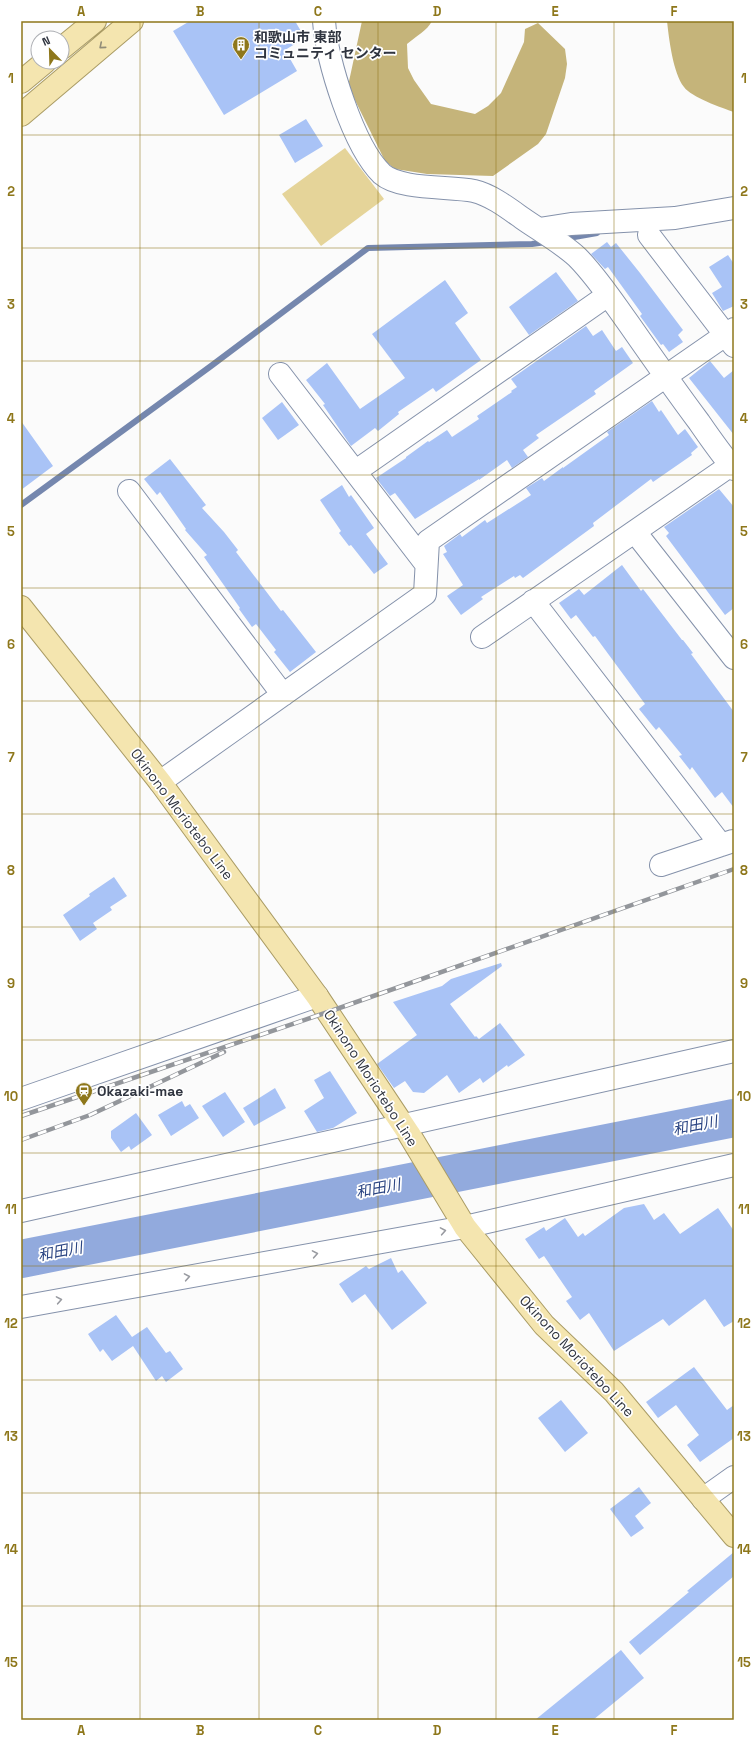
<svg xmlns="http://www.w3.org/2000/svg" width="755" height="1741" viewBox="0 0 755 1741" font-family="'Space Grotesk','Noto Sans JP',sans-serif">
  <style>
    .green { fill: #e5d499 }
    .forest { fill: #c5b47a }
    .lines { fill: none; stroke-linecap: round; stroke-linejoin: round }
    .stream { stroke: #7587ae; stroke-width: 6 }
    .river { stroke: #92aadd; stroke-width: 38 }
    .building { fill: #a9c3f6 }
    .minor-casing { stroke: #8592ab; stroke-width: 24 }
    .major-casing { stroke: #aa9c65; stroke-width: 24 }
    .minor { stroke: #fff; stroke-width: 22 }
    .major { stroke: #f4e5af; stroke-width: 22 }
    .rail-casing { stroke: #93969b; stroke-width: 4.5 }
    .rail { stroke: #fff; stroke-width: 3; stroke-dasharray: 9; stroke-linecap: butt }
    .oneway { stroke: #928d78 }
    .oneway2 { stroke: #989aa0 }
    .grid { fill: none; stroke: #8e771b; stroke-width: 1; stroke-opacity: 0.55 }
    .labels { text-anchor: middle; dominant-baseline: central; stroke-width: 3.5; stroke-linejoin: round; paint-order: stroke }
    .poi-label { font-size: 14px; font-weight: bold; fill: #303540; stroke: #fff; text-anchor: start }
    .street-label { font-size: 14px; fill: #303540; stroke: #fff }
    .water-label { font-size: 15px; font-style: italic; fill: #2a4482; stroke: #fff }
    .neatline { fill: none; stroke: #8e771b; stroke-width: 1.5 }
    .grid-label { font-size: 13px; text-anchor: middle; font-weight: bold; fill: #8e771b }
  </style>
  <rect width="100%" height="100%" fill="#fbfbfb"/>
  <path class="green" d="M345,148l39,51 -63,47 -39,-52z"/>
  <path class="forest" d="M362,21h70c-5,10 -16,15 -25,23l1,24 6,12 17,24 44,10 13,-8 13,-13 23,-51 1,-13 13,-6 27,26 2,15 -2,14 -19,56 -8,10 -45,32 -66,-2 -32,-5 -10,-8 -37,-75z
    M667,21h67v91c-12,-4 -43,-15 -50,-25 -11,-14 -15,-48 -17,-66z"/>
  <g class="lines">
    <path class="stream" d="M563,239l34,-6
      M21,505l190,-139 157,-118 164,-4 14,-2"/>
    <path class="river" d="M21,1259l713,-141"/>
  </g>
  <path class="building" d="M190,21h105l10,17 -20,12 12,21 -73,44 -51,-84z
    M306,119l17,27 -28,17 -16,-28z
    M607,242l4,5 5,-4 24,30 43,57 -5,5 5,7 -14,10 -6,-8 -2,1 -21,-29 2,-2 -34,-47 -3,2 -14,-15z
    M728,255l6,9v42l-11,5 -11,-18 10,-6 -13,-20z
    M556,272l22,29 -49,34 -20,-28z
    M445,280l23,33 -13,10 26,37 -45,32 -3,-4 -35,24 1,2 -21,17 -3,-3 -24,18 -28,-41 2,-1 -19,-24 21,-17 33,46 45,-31 -33,-44z
    M586,326l7,10 9,-6 14,21 6,-4 11,16 -39,28 2,3 -60,41 3,3 -16,12 5,7 -16,11 -5,-8 -28,20v-1l-64,40 -20,-26 -5,3 -14,-18 30,-20v-1l22,-16 1,1 18,-12 5,7 27,-18 -2,-3 35,-24 -1,-1 6,-4 -6,-8z
    M710,361l14,17 10,-8v65l-45,-57z
    M652,401l7,11 2,-2 17,25 7,-6 13,18 -7,6 1,2 -39,27 -2,-3 -58,44 1,3 -71,52 -3,-3 -5,3 -1,-2 -33,21 2,2 -22,16 -14,-19 16,-11 -20,-31 4,-2 -3,-6 16,-12 2,3 23,-17 2,3 44,-28 -5,-7 16,-10 2,3 19,-14v1l46,-33 -2,-3z
    M282,402l17,23 -21,15 -16,-22z
    M21,421l32,45 -32,24z
    M170,459l36,46 -4,3 22,24 14,18 -2,2 45,59 2,-1 33,42 -26,20 -16,-20 2,-2 -20,-26 -4,3 -13,-18 1,-1 -36,-51 3,-2 -22,-25 1,-1 -26,-37 -3,3 -13,-16z
    M342,485l7,12 2,-2 23,33 -8,6 22,30 -14,10 -23,-29 -2,1 -10,-13 2,-2 -21,-31z
    M719,489l15,18v101l-9,7 -59,-79 3,-3 -5,-6z
    M622,565l19,26 2,-2 39,51h1l10,13 -2,1 43,58v96l-12,-16 -7,6 -23,-31 -2,3 -11,-14 3,-1 -23,-28 -3,3 -17,-21 6,-5 -50,-68 -2,1 -17,-22 -5,4 -12,-16 20,-14 5,6z
    M114,877l13,19 -17,11 2,3 -19,13 4,6 -17,12 -17,-26 27,-19 -1,-2z
    M501,963l1,3 -52,38 25,33 1,-1 3,3 21,-16 25,32 -17,12 -1,-2 -24,18 -3,-5 -21,15 -12,-18 -23,18 -11,-1 -8,-11 -11,7 -17,-24 40,-29 -24,-33 49,-16 9,-7z
    M330,1071l27,42 -24,15 -16,4 -13,-21 20,-13 -10,-18z
    M275,1088l11,20 -32,18 -11,-18z
    M225,1092l20,30 -22,15 -21,-31z
    M182,1101l3,6 5,-3 9,14 -28,18 -13,-21z
    M136,1113l16,22 -21,15 -2,-4 -8,6 -10,-14v-7z
    M644,1204l10,16 10,-7 16,21 38,-26 16,23v90l-10,6 -19,-28 -36,27 -6,-7 -49,32 -25,-38 -9,7 -14,-19 6,-4 -28,-41 -5,3 -14,-20 19,-12 2,4 19,-13 13,19 5,-4 2,3 39,-28z
    M391,1258l7,15 4,-3 25,33 -35,27 -27,-36 -13,9 -13,-19 27,-18 3,3z
    M116,1315l16,22 15,-10 19,26 4,-2 13,18 -17,13 -4,-6 -6,5 -23,-35 -21,15 -9,-12 -3,3 -12,-18z
    M694,1367l33,43 7,-5v33l-34,24 -13,-17 12,-10 -23,-30 -18,13 -12,-16z
    M561,1400l27,33 -23,19 -27,-34z
    M639,1487l12,16 -16,13 9,12 -13,9 -21,-28z
    M734,1552v24l-94,79 -11,-13 60,-50 -2,-1z
    M621,1650l23,28 -51,42h-58z"/>
  <g class="lines">
    <g class="minor-casing">
      <path id="minor" d="M324,21c3,40 29,125 58,153 18,16 68,12 92,17 17,4 34,17 48,27 17,12 40,25 55,39 20,20 36,45 52,67 23,33 46,66 70,98 11,16 22,32 35,47
        M539,229l32,-5 104,-6 59,-10
        M649,235l85,111
        M280,374l146,190
        M356,471l252,-176
        M129,491l154,204
        M635,532l99,126
        M533,601l188,244
        M482,637l249,-172
        M160,782l265,-188 3,-53 306,-212
        M661,865l72,-24
        M21,1099l296,-103
        M21,1211l713,-160
        M21,1307l444,-80 269,-62
        M703,1499l31,-22"/>
    </g>
    <g class="major-casing">
      <path id="major" d="M62,48l33,-27
        M21,82l24,-20
        M21,115l111,-94
        M21,607l139,175 157,214 92,138 56,93 79,98 70,67 120,144"/>
    </g>
    <use href="#minor" class="minor"/>
    <use href="#major" class="major"/>
    <g class="rail-casing">
      <path id="rail" d="M21,1116l307,-104 406,-143
        M21,1140l69,-25 134,-63"/>
    </g>
    <use href="#rail" class="rail"/>
  </g>
  <defs><path id="oneway-chevron" d="M-2-3.5L2.5 0L-2 3.5" fill="none" stroke-width="1.6" stroke-linecap="round" stroke-linejoin="round"/></defs>
  <use class="oneway" href="#oneway-chevron" transform="translate(102 46) rotate(140)"/>
  <g class="oneway2">
    <use href="#oneway-chevron" transform="translate(443 1231) rotate(-10)"/>
    <use href="#oneway-chevron" transform="translate(315 1254) rotate(-10)"/>
    <use href="#oneway-chevron" transform="translate(187 1277) rotate(-10)"/>
    <use href="#oneway-chevron" transform="translate(59 1300) rotate(-10)"/>
  </g>
  <path class="grid" d="M140,21v1699M259,21v1699M378,21v1699M496,21v1699M614,21v1699M21,135h713M21,248h713M21,361h713M21,475h713M21,588h713M21,701h713M21,814h713M21,927h713M21,1040h713M21,1153h713M21,1266h713M21,1380h713M21,1493h713M21,1606h713"/>
  <defs>
    <g id="building-pin" transform="scale(0.9)"><path d="M0 17L-7.5 6A9.5 9.5 0 1 1 7.5 6Z" fill="#8e771b" stroke="#fff"/><path d="M-4-6H4V6H1V3H-1V6H-4ZM-2.5-4.3h1.7v1.8h-1.7ZM.8-4.3h1.7v1.8H.8ZM-2.5-1h1.7V.8h-1.7ZM.8-1h1.7V.8H.8Z" fill="#fff"/></g>
    <g id="station-pin" transform="scale(0.9)"><path d="M0 17L-7.5 6A9.5 9.5 0 1 1 7.5 6Z" fill="#8e771b" stroke="#fff"/><path d="M-3-6H3Q5-6 5-4V2Q5 4 3 4L4.5 6H3L1.5 4h-3L-3 6H-4.5L-3 4Q-5 4-5 2V-4Q-5-6-3-6ZM-3.5-4v3h7v-3ZM-3.5 1v1.5H-2V1ZM2 1v1.5H3.5V1Z" fill="#fff"/></g>
  </defs>
  <g fill-rule="evenodd">
    <use href="#building-pin" x="241" y="45"/>
    <use href="#station-pin" x="84" y="1091"/>
  </g>
  <g class="labels">
    <g class="poi-label">
      <text x="254" y="37">和歌山市 東部<tspan x="254" dy="16">コミュニティ センター</tspan></text>
      <text x="97" y="1091">Okazaki-mae</text>
    </g>
    <g class="street-label">
      <text transform="translate(182 814) rotate(53)">Okinono Moriotebo Line</text>
      <text transform="translate(371 1078) rotate(57)">Okinono Moriotebo Line</text>
      <text transform="translate(577 1356) rotate(47)">Okinono Moriotebo Line</text>
    </g>
    <g class="water-label">
      <text transform="translate(695 1125) rotate(-11)">和田川</text>
      <text transform="translate(378 1188) rotate(-11)">和田川</text>
      <text transform="translate(60 1251) rotate(-11)">和田川</text>
    </g>
  </g>
  <rect width="755" height="1741" fill="none" stroke="#ffffff" stroke-width="44"/>
  <g transform="translate(50 50) rotate(337)"><circle r="19" fill="#ffffff" stroke="#acaeb3"/>
  <path d="M0-3L7 15L0 10L-7 15Z" fill="#8e771b"/>
  <text y="-6" font-size="11" font-weight="bold" text-anchor="middle" fill="#303540">N</text>
  </g>
  <rect x="22" y="22" width="711" height="1697" class="neatline"/>
  <g class="grid-label">
    <text x="81" y="16">A</text>
    <text x="200" y="16">B</text>
    <text x="318" y="16">C</text>
    <text x="437" y="16">D</text>
    <text x="555" y="16">E</text>
    <text x="674" y="16">F</text>
    <text x="11" y="83">1</text>
    <text x="744" y="83">1</text>
    <text x="11" y="196">2</text>
    <text x="744" y="196">2</text>
    <text x="11" y="309">3</text>
    <text x="744" y="309">3</text>
    <text x="11" y="423">4</text>
    <text x="744" y="423">4</text>
    <text x="11" y="536">5</text>
    <text x="744" y="536">5</text>
    <text x="11" y="649">6</text>
    <text x="744" y="649">6</text>
    <text x="11" y="762">7</text>
    <text x="744" y="762">7</text>
    <text x="11" y="875">8</text>
    <text x="744" y="875">8</text>
    <text x="11" y="988">9</text>
    <text x="744" y="988">9</text>
    <text x="11" y="1101">10</text>
    <text x="744" y="1101">10</text>
    <text x="11" y="1214">11</text>
    <text x="744" y="1214">11</text>
    <text x="11" y="1328">12</text>
    <text x="744" y="1328">12</text>
    <text x="11" y="1441">13</text>
    <text x="744" y="1441">13</text>
    <text x="11" y="1554">14</text>
    <text x="744" y="1554">14</text>
    <text x="11" y="1667">15</text>
    <text x="744" y="1667">15</text>
    <text x="81" y="1735">A</text>
    <text x="200" y="1735">B</text>
    <text x="318" y="1735">C</text>
    <text x="437" y="1735">D</text>
    <text x="555" y="1735">E</text>
    <text x="674" y="1735">F</text>
  </g>
</svg>
